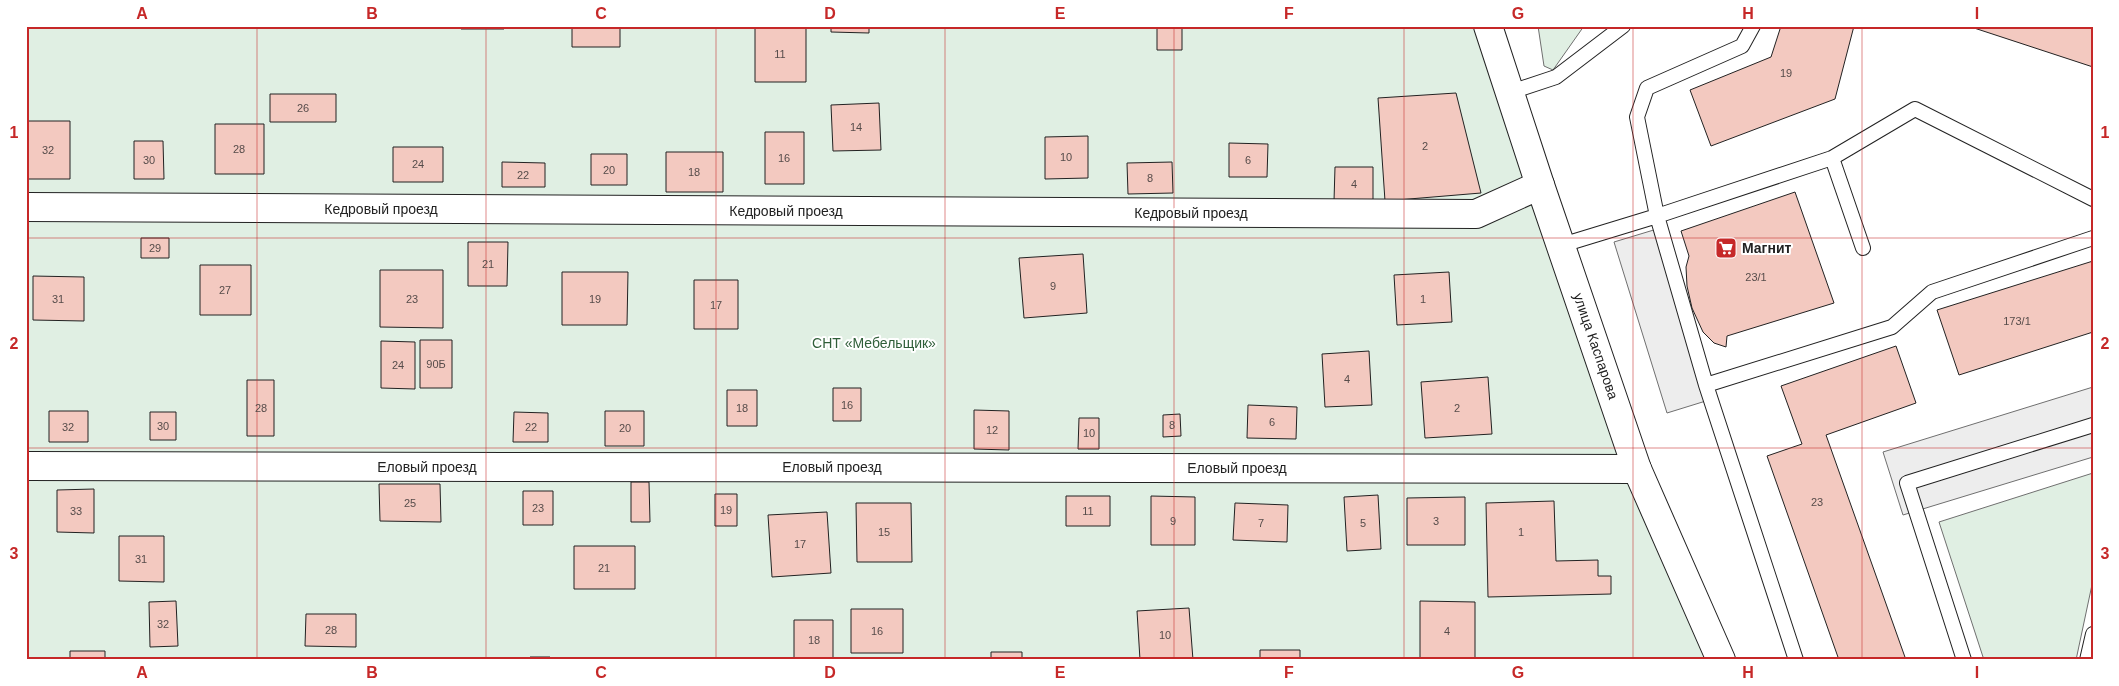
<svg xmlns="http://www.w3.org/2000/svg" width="2119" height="686" viewBox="0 0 2119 686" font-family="Helvetica,sans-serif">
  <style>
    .green { fill: #e0efe3; stroke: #6f6f6f }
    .parking { fill: #ededed; stroke: #6f6f6f }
    .building { fill: #f3c9c0; stroke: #222 }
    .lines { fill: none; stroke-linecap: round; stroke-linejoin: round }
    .service-casing { stroke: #222; stroke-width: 16 }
    .minor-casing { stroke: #222; stroke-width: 30 }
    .primary-casing { stroke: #222; stroke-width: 30 }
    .service { stroke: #fff; stroke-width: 14 }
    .minor { stroke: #fff; stroke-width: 28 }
    .primary { stroke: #fff; stroke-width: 28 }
    .grid { fill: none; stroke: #c62828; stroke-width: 1; stroke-opacity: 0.55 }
    .labels { text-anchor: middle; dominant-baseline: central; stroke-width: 4; stroke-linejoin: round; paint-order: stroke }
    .number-label { font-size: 11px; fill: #564c4a }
    .street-label { font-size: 14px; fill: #222; stroke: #fff }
    .poi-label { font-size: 14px; font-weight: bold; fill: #222; stroke: #fff; text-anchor: start }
    .park-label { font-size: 14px; fill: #2f5e38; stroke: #fff }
    .neatline { fill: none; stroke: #c62828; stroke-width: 2 }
    .grid-label { font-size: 16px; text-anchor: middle; font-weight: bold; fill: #c62828 }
  </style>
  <rect width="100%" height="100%" fill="#fff"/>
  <path class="green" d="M26,26h1462l233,634h-1695z
    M1538,26h46l-31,44 -9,-4z
    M2093,473v107l-17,80h-92l-45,-138z"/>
  <path class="parking" d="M1657,229l52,171 -42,13 -53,-171z
    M2093,387v70l-190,58 -20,-63z"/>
  <path class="building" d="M461,26h43v3h-43z
    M572,26h48v21h-48z
    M755,26h51v56h-51z
    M831,26h38v7l-38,-1z
    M1157,26h25v24h-25z
    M1781,26h73l-19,73 -124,47 -21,-56 81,-33z
    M1968,26h125v41z
    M1456,93l25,100 -96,8 -7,-103z
    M270,94h66v28h-66z
    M879,103l2,47 -48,1 -2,-46z
    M26,121h44v58h-44z
    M215,124h49v50h-49z
    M765,132h39v52h-39z
    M1088,136v42l-43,1v-42z
    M134,141h29l1,38h-30z
    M1229,143l39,1 -1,33h-38z
    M393,147h50v35h-50z
    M666,152h57v40h-57z
    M591,154h36v31h-36z
    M502,162l43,1v24h-43z
    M1172,162l1,31 -45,1 -1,-31z
    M1335,167h38v35l-39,-1z
    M1795,192l39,111 -107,33 -1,11 -12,-4 -11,-11 -11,-24 -5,-22 -1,-19 3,-11 -8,-25z
    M141,238h28v20h-28z
    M468,242h40l-1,44h-39z
    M1083,254l4,59 -63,5 -5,-60z
    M2093,261v71l-134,43 -22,-65z
    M200,265h51v50h-51z
    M380,270h63v58l-63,-1z
    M562,272h66l-1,53h-65z
    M1449,272l3,50 -55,3 -3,-50z
    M33,276l51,1v44l-51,-1z
    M694,280h44v49h-44z
    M420,340h32v48h-32z
    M381,341l34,1v47l-34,-1z
    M1896,346l20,57 -90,32 80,225h-67l-72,-204 35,-12 -21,-58z
    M1369,351l3,54 -47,2 -3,-53z
    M1488,377l4,57 -67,4 -4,-56z
    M247,380h27v56h-27z
    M833,388h28v33h-28z
    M727,390h30v36h-30z
    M1248,405l49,2 -1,32 -49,-1z
    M974,410l35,1v39l-35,-1z
    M49,411h39v31h-39z
    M605,411h39v35h-39z
    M150,412h26v28h-26z
    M514,412l34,1v29h-35z
    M1180,414l1,22 -18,1v-22z
    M1079,418h20v31h-21z
    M631,482h18l1,40h-19z
    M379,484h61l1,38 -61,-1z
    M94,489v44l-37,-1v-42z
    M523,491h30v34h-30z
    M715,494h22v32h-22z
    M1378,495l3,54 -34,2 -3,-54z
    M1066,496h44v30h-44z
    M1151,496l44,1v48h-44z
    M1465,497v48h-58v-47z
    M1554,501l2,60 42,-1v16h13v18l-123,3 -2,-94z
    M856,503h55l1,59h-55z
    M1235,503l53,2 -1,37 -54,-2z
    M827,512l4,61 -59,4 -4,-62z
    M119,536h45v46l-45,-1z
    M574,546h61v43h-61z
    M176,601l2,45 -28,1 -1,-45z
    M1420,601l55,1v58h-55z
    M1189,608l4,52h-53l-3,-49z
    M851,609h52v44h-52z
    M306,614h50v33l-51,-1z
    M794,620h39v40h-39z
    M1260,650h40v10h-40z
    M70,651h35v9h-35z
    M991,652h31v8h-31z
    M530,657h20v3h-20z"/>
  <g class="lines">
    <g class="service-casing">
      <path id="service" d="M1753,26l-11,20 -95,42 -10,29 20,99 49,169 90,275
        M1511,92l45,-15 67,-51
        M1832,158l31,90
        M1562,245l95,-29 175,-58 83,-49 178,90
        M1706,385l186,-58 40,-35 161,-54
        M1964,660l-57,-177 186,-58
        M2087,660l6,-26"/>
    </g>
    <g class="minor-casing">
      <path id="minor" d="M26,207l1450,7 64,-29
        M26,466l1611,3"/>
    </g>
    <g class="primary-casing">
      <path id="primary" d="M1488,26l52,159 97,284 84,191"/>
    </g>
    <use href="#service" class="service"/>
    <use href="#minor" class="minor"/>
    <use href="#primary" class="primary"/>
  </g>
  <path class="grid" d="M257,26v634M486,26v634M716,26v634M945,26v634M1174,26v634M1404,26v634M1633,26v634M1862,26v634M26,238h2067M26,448h2067"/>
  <defs>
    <g id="supermarket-square" transform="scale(1.125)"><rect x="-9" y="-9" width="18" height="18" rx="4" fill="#c62828" stroke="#fff"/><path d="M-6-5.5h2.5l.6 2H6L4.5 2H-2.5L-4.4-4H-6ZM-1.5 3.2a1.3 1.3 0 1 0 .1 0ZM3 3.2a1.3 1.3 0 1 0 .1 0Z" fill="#fff"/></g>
  </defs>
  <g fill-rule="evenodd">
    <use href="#supermarket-square" x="1726" y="248"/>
  </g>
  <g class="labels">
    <g class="number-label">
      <text x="780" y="54">11</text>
      <text x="1786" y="73">19</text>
      <text x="303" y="108">26</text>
      <text x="856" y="127">14</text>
      <text x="1425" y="146">2</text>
      <text x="239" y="149">28</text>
      <text x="48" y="150">32</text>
      <text x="1066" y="157">10</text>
      <text x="784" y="158">16</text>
      <text x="149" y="160">30</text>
      <text x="1248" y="160">6</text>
      <text x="418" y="164">24</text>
      <text x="609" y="170">20</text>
      <text x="694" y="172">18</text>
      <text x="523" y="175">22</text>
      <text x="1150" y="178">8</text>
      <text x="1354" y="184">4</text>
      <text x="155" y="248">29</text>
      <text x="488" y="264">21</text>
      <text x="1756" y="277">23/1</text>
      <text x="1053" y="286">9</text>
      <text x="225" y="290">27</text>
      <text x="58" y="299">31</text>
      <text x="412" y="299">23</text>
      <text x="595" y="299">19</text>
      <text x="1423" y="299">1</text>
      <text x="716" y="305">17</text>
      <text x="2017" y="321">173/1</text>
      <text x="436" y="364">90Б</text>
      <text x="398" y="365">24</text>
      <text x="1347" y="379">4</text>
      <text x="847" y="405">16</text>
      <text x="261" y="408">28</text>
      <text x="742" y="408">18</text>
      <text x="1457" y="408">2</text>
      <text x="1272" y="422">6</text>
      <text x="1172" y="425">8</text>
      <text x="163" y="426">30</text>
      <text x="68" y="427">32</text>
      <text x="531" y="427">22</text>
      <text x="625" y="428">20</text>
      <text x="992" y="430">12</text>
      <text x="1089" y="433">10</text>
      <text x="1817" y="502">23</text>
      <text x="410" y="503">25</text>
      <text x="538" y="508">23</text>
      <text x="726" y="510">19</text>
      <text x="76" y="511">33</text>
      <text x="1088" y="511">11</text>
      <text x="1173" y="521">9</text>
      <text x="1436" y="521">3</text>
      <text x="1261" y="523">7</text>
      <text x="1363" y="523">5</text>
      <text x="884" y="532">15</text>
      <text x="1521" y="532">1</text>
      <text x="800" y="544">17</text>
      <text x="141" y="559">31</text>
      <text x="604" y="568">21</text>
      <text x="163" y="624">32</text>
      <text x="331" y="630">28</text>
      <text x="877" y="631">16</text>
      <text x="1447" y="631">4</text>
      <text x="1165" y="635">10</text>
      <text x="814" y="640">18</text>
    </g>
    <g class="street-label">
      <text x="381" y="209">Кедровый проезд</text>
      <text x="786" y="211">Кедровый проезд</text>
      <text x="1191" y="213">Кедровый проезд</text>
      <text transform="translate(1596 346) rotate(71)">улица Каспарова</text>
      <text x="427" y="467">Еловый проезд</text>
      <text x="832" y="467">Еловый проезд</text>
      <text x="1237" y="468">Еловый проезд</text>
    </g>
    <g class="poi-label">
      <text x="1742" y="248">Магнит</text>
    </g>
    <g class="park-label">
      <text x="874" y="343">СНТ «Мебельщик»</text>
    </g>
  </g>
  <rect width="2119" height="686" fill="none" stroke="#ffffff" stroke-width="55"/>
  <rect x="28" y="28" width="2064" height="630" class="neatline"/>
  <g class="grid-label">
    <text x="142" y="19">A</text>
    <text x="372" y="19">B</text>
    <text x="601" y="19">C</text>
    <text x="830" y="19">D</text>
    <text x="1060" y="19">E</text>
    <text x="1289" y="19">F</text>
    <text x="1518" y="19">G</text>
    <text x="1748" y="19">H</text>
    <text x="1977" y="19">I</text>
    <text x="14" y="138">1</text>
    <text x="2105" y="138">1</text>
    <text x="14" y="349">2</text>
    <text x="2105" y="349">2</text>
    <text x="14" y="559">3</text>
    <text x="2105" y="559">3</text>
    <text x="142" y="678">A</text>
    <text x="372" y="678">B</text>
    <text x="601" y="678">C</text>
    <text x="830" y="678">D</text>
    <text x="1060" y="678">E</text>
    <text x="1289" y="678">F</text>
    <text x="1518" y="678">G</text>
    <text x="1748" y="678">H</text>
    <text x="1977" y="678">I</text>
  </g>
</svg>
